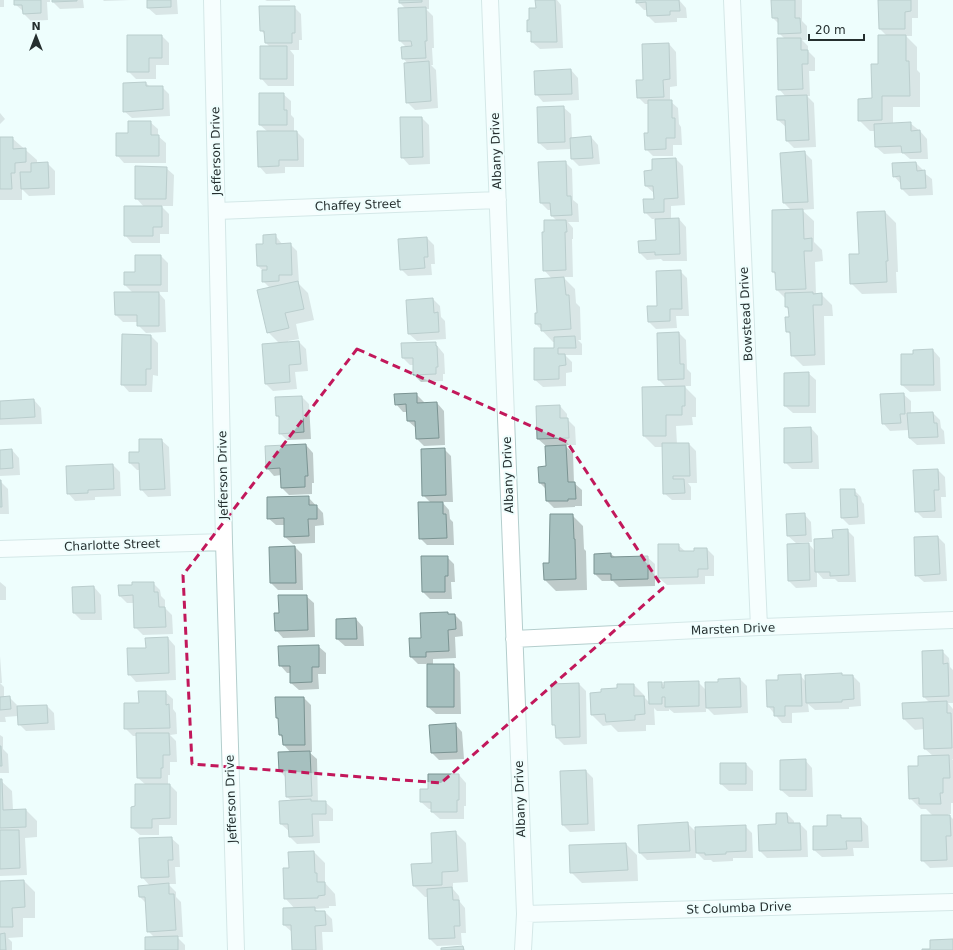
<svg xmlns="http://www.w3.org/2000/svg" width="953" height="950" viewBox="0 0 953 950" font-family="'DejaVu Sans',sans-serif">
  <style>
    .shadow { fill: #0003 }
    .building { fill: #a6c0bf; stroke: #7b9493 }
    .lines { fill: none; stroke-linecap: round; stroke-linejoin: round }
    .minor-casing { stroke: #b4cecd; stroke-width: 18 }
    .minor { stroke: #fff; stroke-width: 16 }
    .marked { fill: none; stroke: #c2185b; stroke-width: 3; stroke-dasharray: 8 5; stroke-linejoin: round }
    .labels { text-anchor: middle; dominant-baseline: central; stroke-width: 4; stroke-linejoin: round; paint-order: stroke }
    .street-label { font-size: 12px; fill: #252f2f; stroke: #eefefd }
  </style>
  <rect width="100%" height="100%" fill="#eefefd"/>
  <path class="shadow" d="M0,0h4v7h-4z
    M15,0h35v2h-3l1,18 -17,1 -7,-7v-2l-9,-8z
    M53,0h30l1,8 -24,1 -7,-7z
    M103,0h28l-27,1z
    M148,0h29l1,14 -22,1 -8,-7z
    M265,0h25v1h-23z
    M400,0h29v9h-3l7,7 1,32h-2l1,17h-2l5,5 2,38 -23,2 -8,-8 1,-38 -5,-6 4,-10 -7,-7 6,-32 -6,-6z
    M536,0h21l4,5 2,43 -23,1 -8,-7v-7l-4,-4 2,-10 7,-12z
    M637,0h42l7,8 1,10h-10v4l-22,1 -7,-7 -1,-6h-3l-7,-7z
    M772,0h30v21l5,5v14h-5l6,6v5l7,7v13h-6l1,25h-3l7,7 2,44 -22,1 -7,-7 -1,-14 -8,-7 8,-23 -7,-8 6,-50 -6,-6v-9l-6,-6z
    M879,0h39v18h-6v18h-6l11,11v23l3,3v34h-27v17l17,-1 10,8 7,8 1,20h-18l-7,-6 -19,1 -8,-7v-16h-6l-11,-11 14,-21 6,-34 8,-29 -7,-7z
    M294,7l7,7 1,26h-3v10h-9l4,5v31h-26l-7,-8 9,-31 -4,-4 -1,-8 -4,-5z
    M162,36l7,7v22h-13v14h-20l-8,-8z
    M669,44l7,8 1,34 -7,1v14l8,7 1,16 2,3 1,18h-9v11h-20l-7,-7 3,-15v-30h-4l-7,-7 6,-16z
    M571,70l7,8 1,22 -36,2 -7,-8z
    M146,83l4,4h12l7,7 1,22 -38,2 -8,-7z
    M283,94l8,7v14l3,3v14h3l7,7v28h-19v6l-19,1 -7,-8 9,-34 -8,-7z
    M563,107l8,7 1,25 19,-2 7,8 2,19 -21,2 -7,-7 -1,-10 -24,1 -8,-7 -1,-35z
    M0,113l5,6 -5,5z
    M422,118l7,7 1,39 -21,1 -7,-8z
    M150,122l8,7v7l8,7v20h-42l-7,-8 12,-21z
    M0,138h12l25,22v4l10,-1 8,8v24l-26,1 -7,-7v11h-22z
    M804,152l8,8 2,49 -12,1 12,11v21l8,8 1,11 -8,1 1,32h5l11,11 1,11h-9l1,49 -22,1 -11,-11 -1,-20 -4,-4 3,-13 -1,-8 -3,-3v-8l-10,-10v-14l-3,-3 18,-62 -7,-7 -2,-49z
    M676,159l7,7 2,39 -14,1v14l8,-1 7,8 1,34h-24l-2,-2 -14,1 -7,-7 17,-12 -1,-22h-4l-7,-7 10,-12 -1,-7 -8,-7 7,-15z
    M565,162l7,7 1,31 5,4 1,18h-11l5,6v11h-1l1,38h-10l12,12 1,14 4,4 1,33h-3l4,4v11h-17l7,7v10l-6,1v13l-23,1 -8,-7 20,-31v-7h-2l-17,-18 2,-10 14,-35 -8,-9 1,-37 12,-12 -5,-5 -1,-6h-3l-7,-7z
    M916,163l7,7v2l9,7 1,16 -24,1 -7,-7 -1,-5 -7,-8z
    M166,168l8,7 -1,31h-12l8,8v20h-9v9h-28l-7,-8 19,-28 -8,-9z
    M885,212l11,11 2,49h-2l1,21 -35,1 -11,-11 9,-28 -2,-42z
    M275,235l7,9h8l7,7 2,31h-2l11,11 6,27 -18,4 3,15 -11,2v2l11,-1 7,7 2,22 -13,1 2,17 -24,2 -7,-7 13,-41 -11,-11 2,-44 -7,-7v-10l-5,-5 -1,-21h7z
    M427,238l7,7 1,19h-4l1,11 -24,1 -7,-7z
    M161,256l7,7v29h-10l7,8 1,32 -20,1 -8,-8v-3h-15l-7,-7 -1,-22h18l-8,-8v-12h11z
    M680,271l7,7 2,38h-13l1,12 -21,1 -7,-7 -1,-15h10z
    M433,299l7,7 1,11 4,4 1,18 -29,2 -8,-7z
    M679,333l7,7 1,29 4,4v13h-7l12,12v19h-4l1,8 -17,1 1,18h12l7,7 1,32h-9l3,4v13h-19l-8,-7v-46h-9l-11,-11 23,-48 -8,-8z
    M151,336l7,7v33l-5,-1 -1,17h-23l-7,-8z
    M435,343l9,11 1,20h-2v7l-22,1 -7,-7v-10h-4l-7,-7z
    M933,350l7,8 1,33 -31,1 -8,-7 12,-30z
    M808,373l8,7v33h-23l-8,-7z
    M416,394l8,8v2l13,-1 7,8 1,34 -21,1 -8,-8v-10l-8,-7 -1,-9h-4l-7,-8z
    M903,394l8,7v13l22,-1 7,7 1,8 3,3 1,13 -28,1 -8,-7v-8l-19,1 -7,-8z
    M302,397l7,7 2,35 -24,1 -7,-7v-14l-3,-3z
    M34,400l7,8 1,16 -42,1v-23z
    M560,406l7,8v5l8,8 1,18h-12l9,8 1,30 8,7v16h-7v1l-21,1 -7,-7 -1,-12 -6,-6 7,-16 -1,-21 -8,-7z
    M811,428l7,8 1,33h-27l-7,-7z
    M161,440l8,7 2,49 -23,1 -7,-8 -1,-19h-3l-7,-7 10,-10z
    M306,445l7,8 1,30h-2v11l-23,1 -7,-7 -1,-13 -7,1 -7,-8z
    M444,449l7,7 2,46h-11l7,8 1,9 3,3 1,23h-27l-7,-7 11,-35 -8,-8z
    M12,450l7,8 1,17 -20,1v-25z
    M113,465l7,7 1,24 -26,1v3l-20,1 -7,-8z
    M938,470l7,7 1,20h-5l1,21h-19l-7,-7z
    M0,481l8,8 1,25h-9z
    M854,490l7,7 1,5 2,2 1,20 -16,1 -7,-7z
    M308,497l15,16 1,12 -9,1v17l-22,1 -8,-7v-12h-9l-8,-7z
    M804,514l7,8 1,20 -16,1 -8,-7z
    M572,515l11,11 1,23 2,2 1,39 -31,1 -11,-11z
    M847,530l7,7 2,45h-18l-3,-3h-12l-6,-7v15l-21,1 -7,-7 20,-37 6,7z
    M938,537l7,7 2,37 -23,1 -8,-7z
    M678,545l8,7h9l12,-3 7,7v20h-9v8l-38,1 -8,-7z
    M295,547l7,7 1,36h-25l-7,-7 -1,-35z
    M595,554h16l4,3h32l8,7v22l-36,1 -6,-6h-11l-7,-7z
    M447,557l7,7 1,18h-4l1,17h-22l-7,-7z
    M0,582l6,5v13h-6z
    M153,583l7,7 1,6 4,4v8l7,7 1,19 -30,1 -8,-8v-24h-8l-7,-7 13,-10z
    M94,587l7,8 1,25h-21l-7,-7 -1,-25z
    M306,596l8,7 1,34 -32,1 -7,-8 4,-16z
    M449,615h6l7,7 1,14 -8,1 1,21 -23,1v6h20l7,7 1,42h-25l-8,-7v-43h-10l-7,-7 11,-18z
    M356,619l7,8 1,19h-19l-8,-7v-19z
    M168,638l7,8 1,34 -40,2 -7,-8 18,-25z
    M318,646l8,7v21h-8l1,15 -20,1 -8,-7v-10h-4l-7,-8z
    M942,651l7,7 1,9 3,3v33h-5l5,6v50h-1l1,1v43h-2v11h-3l5,5v48l-23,1 -8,-8 11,-44 -7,-7h-5l-11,-11 9,-31 14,-11 -8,-7 -1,-20 -9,1 -11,-11 26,-16 -6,-6z
    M0,656l2,27h-2z
    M800,675l6,7 47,-6 7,7 1,23 -12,1v2l-34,1 -7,-6 1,8 -17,1v10h-10l-14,-17 11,-25z
    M740,679l7,7 1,27 -34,2 -8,-8v5l-32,1 -5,-4v2h-12l-3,-3 1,17h-9v6l-28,1 -7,-7 -8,1 -11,-11 26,-26 16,-4 11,11v2l5,5 12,-20 3,4 33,-5 8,8 13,-7z
    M0,683l4,4v11l5,-1 8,8v2l30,-1 7,7 1,17 -29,1 -7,-7 -1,-8 -13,1 1,5h-6z
    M579,684l7,7 1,53 -23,1 -7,-7v-11l-4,-3z
    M165,692l8,7v10l3,4 1,21 -7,1 6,6 1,21h-7v13h-2v10h2l7,7v33h-18v10h-19l-8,-7 4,-21 10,-22 -8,-7 -1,-42h-4l-8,-8 15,-24z
    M276,698h28l7,7 1,47h-3l8,7 1,43h7l8,7v12h-14l1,22 -23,1 -7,-7 -1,-6 -8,-7 11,-23 -5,-4 -1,-19 -6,-7 11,-18 -7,-8 -1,-7 -3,-3 -1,-14 -2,-3z
    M455,724l7,8 2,27 -25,1 -7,-7z
    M0,735l3,2v12l5,5 1,19h-9z
    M805,760l7,8 1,29h-24l-8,-7z
    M746,764l7,7v20h-24l-8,-7z
    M586,771l7,7 2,53 -25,1 -7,-7z
    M459,775l7,8v23h-2v13h-24l-8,-7v-3h-3l-8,-7 8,-12z
    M0,780l12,11 1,19h13l11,11v16l-12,1 2,37 -27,1z
    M787,814l7,7v3h6l7,7 1,26 -41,1 -7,-7 17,-26z
    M840,816l4,3h17l7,7 1,22h-16l1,8 -32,1 -8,-7 14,-23z
    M688,824l8,8 49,-6 7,7 1,25h-20v3l-20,1 -2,-2h-7l-8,-8v6l-49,2 -7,-7z
    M455,832l11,11 2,39 -15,1v6l6,7 1,6 5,6 1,25h-5l1,12 -25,1 -7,-7 -2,-42h-3l-11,-11 -1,-21 20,-1z
    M171,838l8,7 1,22h-5l1,17h-8l8,8v5l5,5 2,35h-6l8,8v5h-39l9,-12 -7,-7 -2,-28 -6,-6 -1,-11h11l-8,-9z
    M626,844l11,11 1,26 -56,2 -11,-11z
    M314,852l11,11v20l10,11 1,12h-7v2l-14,1 4,3h6l7,7 1,13h-11l1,18h-30l-1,-18 -8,-7 11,-16 -10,-11 5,-29z
    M24,881l11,11v26h-12v19l-15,1 4,4v8h-12v-68z"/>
  <path class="building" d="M14,0h27v13l-18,1 -1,-9h-8z
    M52,0h25v1l-25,1z
    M147,0h24v7l-24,1z
    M399,0h23v2l-23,1z
    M535,0h20l2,42h-26v-11l-4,1v-12h2v-12h7z
    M636,0h43l1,11h-10v4l-23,1 -1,-14 -10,1z
    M771,0h24v18h5l1,15 -23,1v-16h-6z
    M878,0h33v11l-6,1v17h-26z
    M259,6h36v27h-3v10h-27l-1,-12h-4z
    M426,7l1,34h-2l1,17 -24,1 -1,-12 11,-1 -1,-5h-12l-1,-33z
    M127,35h35v23h-13v14h-22z
    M878,35h28v26h3l1,35h-28v24l-24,1v-22l14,-1 -1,-34h7z
    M777,38h24v12h7v14h-6l1,25 -25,1z
    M669,43l1,36 -7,1 1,17 -27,1 -1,-18h7l-1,-36z
    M260,46h27v33h-27z
    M429,61l2,40 -25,2 -2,-40z
    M571,69l1,25 -37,1 -1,-24z
    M146,82v4h17v23l-40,3v-29z
    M259,93h25v17h3v15h-28z
    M807,95l2,45 -23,1 -1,-21h-8l-1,-24z
    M648,100h24v18h3v20h-9v11l-21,1 -1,-17h4z
    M564,106l1,36 -27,1 -1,-36z
    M400,117h22l1,40 -22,1z
    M128,121h23v14h8v21h-43v-23h12z
    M911,122v9l9,-1 1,22 -19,1 -1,-7 -26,1 -1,-23z
    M257,131h40l1,29h-19v6l-21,1z
    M591,136l2,22 -22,1 -1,-21z
    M0,137h13v12l13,-1v14l-11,1v10h-4l1,16h-12z
    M805,151l3,51 -25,1 -3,-50z
    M676,158l2,40 -14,1v13l-20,1 -1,-14h11l-1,-13h-8l-1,-15 8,-1v-11z
    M566,161l1,35h4l1,19 -21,1 -1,-13h-10l-2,-41z
    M48,162l1,26 -28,1 -1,-17h11v-9z
    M916,162l1,9 8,-1 1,18 -25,1 -1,-13 -7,1 -1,-14z
    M135,166l32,1 -1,32h-31z
    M124,206h38v21h-9v9h-29z
    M803,209l1,30 8,-1v13h-8l2,38 -30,1 -1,-18h-3v-62z
    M885,211l3,50h-2l1,21 -37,2 -1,-30h10l-2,-42z
    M679,218l1,36 -25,1v-3l-16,1 -1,-12 18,-1 -1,-21z
    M544,220h22l1,12h-2l1,38 -23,1 -1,-39h2z
    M276,234v10l15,-1 1,32h-13v6l-17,1v-12h5v-4h-10l-1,-22h7v-9z
    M427,237l1,20h-4l1,11 -25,2 -2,-31z
    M135,255h26v30h-37v-13h11z
    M681,270l1,39h-12v12l-22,1 -1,-16h10l-1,-35z
    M564,277l2,18h3l2,34 -30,2v-7h-6v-11h2l-2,-34z
    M298,281l6,28 -19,4 4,15 -22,5 -10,-43z
    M114,292h45v34h-22v-11h-22z
    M813,292v2l9,-1v12h-9l2,50 -24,1 -1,-24h-4l-1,-15h4l-1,-10h-3v-14z
    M433,298l1,15 4,-1 1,20 -31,2 -2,-34z
    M679,332l1,32h4v15l-26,1 -1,-47z
    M122,334l29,1v34h-5v16h-25z
    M575,336l1,12h-18v6h7l1,11 -7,1v13l-25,1v-32h20v-11z
    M299,341l2,23 -12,1 1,17 -25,2 -3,-40z
    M436,342v4h1l1,21h-2v7l-23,1v-17h-11l-1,-15z
    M933,349l1,36h-33v-31h12v-4z
    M809,372v34h-25v-33z
    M685,386v20h-3v9h-16v21h-23l-1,-49z
    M417,393v10l20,-1 2,36 -23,1 -1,-18h-8l-1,-17 -11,1 -1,-11z
    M904,393l1,21h-5l1,9 -19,1 -2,-30z
    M302,396l2,36 -25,2v-18h-3l-1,-19z
    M34,399l1,18 -35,2v-18z
    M560,405v13h8l1,20 -32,1 -1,-33z
    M933,412l1,11h3l1,14 -29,1 -2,-25z
    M811,427l1,35 -28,1v-35z
    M139,439h23l3,50 -25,1 -1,-27h-10v-11h10z
    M662,443h27l1,33h-17v3h11l1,14 -22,1z
    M306,444l2,32h-3v11l-24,1 -1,-20 -14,1 -1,-23z
    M566,445l2,37h7l1,17h-8v2h-22l-1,-18h-6l-1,-16 8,-1 -1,-20z
    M445,448l1,47 -24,1 -1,-47z
    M12,449l1,19 -13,1v-19z
    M113,464l1,25 -26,1v3l-21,1 -1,-28z
    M938,469l1,21h-5l1,21 -20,1 -2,-42z
    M0,480h1l1,27h-2z
    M840,489h15v7h2l1,21 -17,1z
    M309,496v9h8v14h-9l1,17 -25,1v-19l-17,1v-22z
    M418,502h25v12h3l1,24 -28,1z
    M805,513l1,22 -19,1 -1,-22z
    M550,514h23l1,25h1l1,40 -32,1 -1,-17h6z
    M848,529l1,46 -19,1v-4h-15l-1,-33 19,-1 -1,-8z
    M938,536l2,38 -25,2 -1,-39z
    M809,543l1,37 -22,1 -1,-37z
    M658,544h21v7h15v-3h13l1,21h-10v8l-40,1z
    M295,546l1,37h-26l-1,-36z
    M611,553v4l37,-1v23l-37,1v-6h-17v-20z
    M421,556h27v20h-3v16h-23z
    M132,582h22v10h4l1,15h6l1,20 -32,1 -1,-33 -14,1 -1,-11h14z
    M94,586l1,27h-22l-1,-26z
    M278,595h29l1,35 -33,1 -1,-18h5z
    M448,612v2h7l1,15 -8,1 1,21 -23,1v5h-16l-1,-19h12l-1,-25z
    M356,618l1,21h-21v-20z
    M168,637l1,36 -41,2 -1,-27h19l-1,-10z
    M319,645v22h-7v15l-22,1v-17h-11l-1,-20z
    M943,650v14l5,-1 1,33 -26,1 -1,-46z
    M427,664h27v43h-27z
    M842,673v2h11l1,24 -12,1v2l-36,1 -1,-28z
    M801,674l1,32h-17v10h-11v-9h-7l-1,-27h12v-5z
    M740,678l1,29 -35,1 -1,-26h13v-3z
    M699,681v25l-34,1v-10h-3v7h-13l-1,-22h14v6h2v-6z
    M579,683l1,54 -24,1 -1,-13h-3l-1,-41z
    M617,684h17v12h10l1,18 -10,1v5l-29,2 -1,-8 -14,1 -1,-22 11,-1v-3l16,-1z
    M138,691h28v14l3,-1 1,24 -46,1v-26h15z
    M10,696l1,13 -11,1v-13z
    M275,697h29l1,48h-22l-1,-10h-3l-1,-17h-2z
    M947,701v12h4l1,35 -28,1 -1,-31 -20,1 -1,-16z
    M47,705l1,18 -30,2 -1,-19z
    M456,723l1,29 -26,1 -2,-28z
    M136,733h33l1,22h-7v13h-2v10h-24z
    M0,746h1l1,20h-2z
    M310,751l2,45 -26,1 -1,-26h-6l-1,-19z
    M949,755l1,23h-7v15h-3l1,11h-22v-6l-10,1 -1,-33h10v-10z
    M806,759v31h-26v-30z
    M720,763h26v21h-26z
    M586,770l2,54 -26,1 -2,-54z
    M428,774h31v26h-2v12h-26v-10h-11v-13h8z
    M0,779h2l1,31 23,-1v18l-26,1z
    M135,784h35v34l-18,1v9h-21v-21l4,-1z
    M311,799v2h15v13h-14l1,22 -24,1 -1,-13h-8l-1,-23z
    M776,813h11l1,10h12l1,27 -42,1 -1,-26 18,-1z
    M827,815h14v3h20l1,23h-16l1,8 -34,1v-24h14z
    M921,815h29l1,21h-5l1,24 -26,1z
    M688,822l2,29 -51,2 -1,-28z
    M746,825v26l-20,1v2l-21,1v-2h-9l-1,-26z
    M0,830h19l1,38 -20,1z
    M456,831l2,40 -16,1v13l-29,1 -2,-22 21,-1 -1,-30z
    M172,837l1,23h-5l1,17 -28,1 -2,-40z
    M626,843l2,27 -58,3 -1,-28z
    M314,851l1,22h2v9h8v13l-7,1v2l-34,1 -1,-31h6l-1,-16z
    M24,880l1,27 -13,1 1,19h-13v-46z
    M169,883v11h5l2,36 -29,2 -2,-35h-6l-1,-11z
    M452,887l1,13h6l1,26h-6l1,12 -26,1 -2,-50z
    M315,907v4h10l1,14 -11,1 1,24h-24l-1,-25h-8v-17z
    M5,933l1,17h-6v-16z
    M178,936v14h-33v-13z
    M953,939v11h-31v-1h8v-9z
    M463,946l1,4h-23v-2z"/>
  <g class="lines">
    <g class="minor-casing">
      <path id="minor" d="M212,0l12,542 12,408
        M490,0l35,914 -2,36
        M732,0l27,627
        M217,211l281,-11
        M0,549l224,-7
        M514,639l245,-12 194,-7
        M525,914l428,-12"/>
    </g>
    <use href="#minor" class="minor"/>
  </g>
  <path d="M0 0H953V950H0ZM357,349l210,93 96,146 -222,195 -249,-19 -9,-189z" fill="#eefefd" fill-opacity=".55" fill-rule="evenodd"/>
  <path class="marked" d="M357,349l210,93 96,146 -222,195 -249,-19 -9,-189z"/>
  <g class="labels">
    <g class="street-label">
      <text transform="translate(216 151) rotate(-91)">Jefferson Drive</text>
      <text transform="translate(496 151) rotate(-92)">Albany Drive</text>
      <text transform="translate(358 205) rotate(-2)">Chaffey Street</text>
      <text transform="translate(746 314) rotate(-93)">Bowstead Drive</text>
      <text transform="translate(223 475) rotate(-91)">Jefferson Drive</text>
      <text transform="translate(508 475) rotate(-92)">Albany Drive</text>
      <text transform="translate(112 545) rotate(-2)">Charlotte Street</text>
      <text transform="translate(733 629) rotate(-2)">Marsten Drive</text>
      <text transform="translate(231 799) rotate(-92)">Jefferson Drive</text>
      <text transform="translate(520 799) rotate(-92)">Albany Drive</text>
      <text transform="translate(739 908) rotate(-2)">St Columba Drive</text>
    </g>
  </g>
  <g transform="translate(36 36)" stroke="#eefefd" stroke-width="3" paint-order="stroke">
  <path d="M0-3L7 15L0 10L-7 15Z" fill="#252f2f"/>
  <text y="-6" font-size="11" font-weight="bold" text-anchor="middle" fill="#252f2f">N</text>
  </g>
  <path d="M809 34v6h55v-6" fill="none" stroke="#252f2f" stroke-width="2"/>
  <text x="815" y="34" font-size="12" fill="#252f2f" stroke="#eefefd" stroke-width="3" paint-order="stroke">20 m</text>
</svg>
